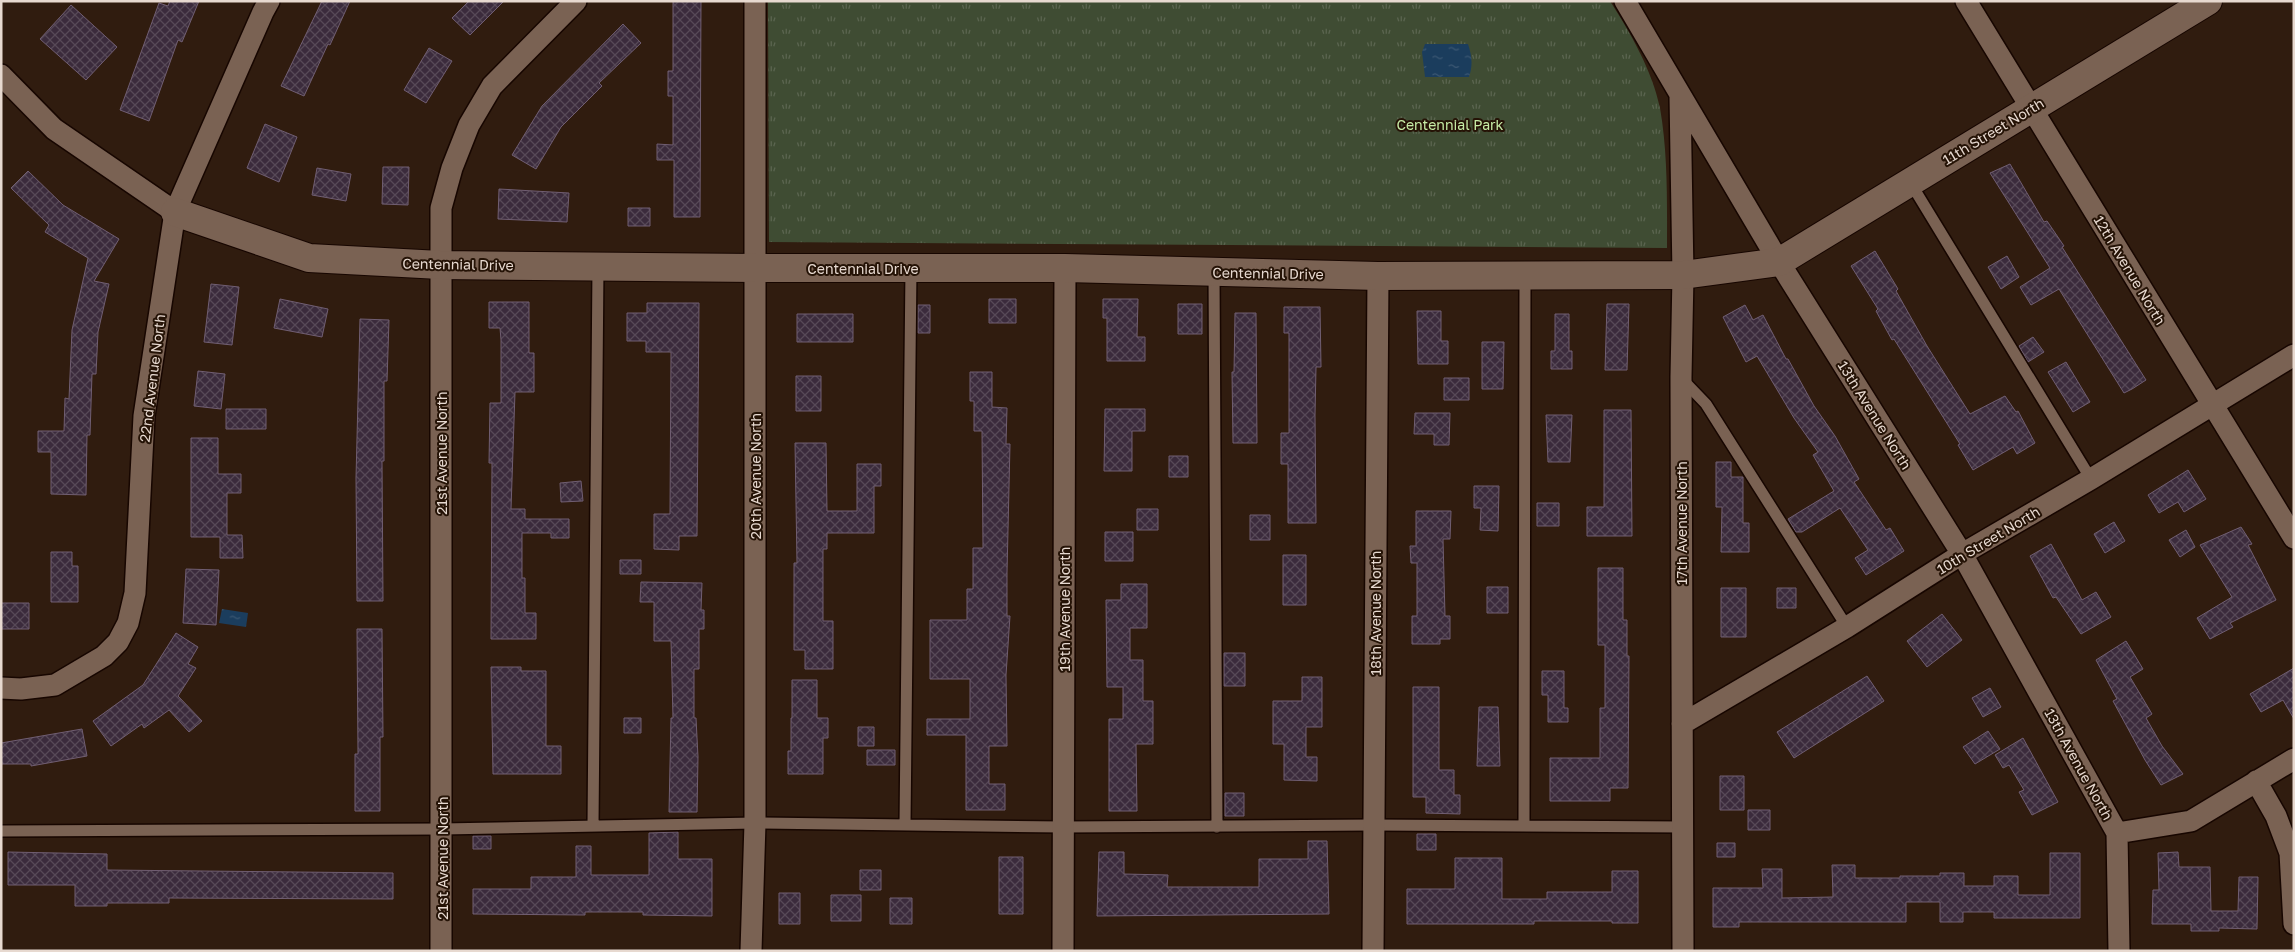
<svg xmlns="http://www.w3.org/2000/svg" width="2295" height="952" viewBox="0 0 2295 952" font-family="'Golos Text',sans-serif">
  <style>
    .park { fill: url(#park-tufts) }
    .water { fill: url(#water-ripples) }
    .building { fill: url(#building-cross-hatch); stroke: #705e72 }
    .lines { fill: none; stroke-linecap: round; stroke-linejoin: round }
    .lane-casing { stroke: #170600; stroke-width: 14 }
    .street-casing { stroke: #170600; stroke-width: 24 }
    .secondary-casing { stroke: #170600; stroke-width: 30 }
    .lane { stroke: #7a6253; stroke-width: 11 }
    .street { stroke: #7a6253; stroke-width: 21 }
    .secondary { stroke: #7a6253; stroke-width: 28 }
    .labels { text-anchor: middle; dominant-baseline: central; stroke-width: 4; stroke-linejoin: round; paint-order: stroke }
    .park-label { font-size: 14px; fill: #c6eba5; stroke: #251306 }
    .street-label { font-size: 14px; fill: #e7d9d0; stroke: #251306 }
  </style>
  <defs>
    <pattern id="park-tufts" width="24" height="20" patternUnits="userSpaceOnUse" patternTransform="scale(1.25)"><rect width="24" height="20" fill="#3f4c33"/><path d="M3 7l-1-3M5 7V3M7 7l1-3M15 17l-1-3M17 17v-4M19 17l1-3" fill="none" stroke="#5b6550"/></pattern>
    <pattern id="water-ripples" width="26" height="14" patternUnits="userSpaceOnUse" patternTransform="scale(1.25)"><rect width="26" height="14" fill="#1b3d5d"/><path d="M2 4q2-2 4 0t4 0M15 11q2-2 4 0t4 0" fill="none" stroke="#3c5873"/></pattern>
    <pattern id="building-cross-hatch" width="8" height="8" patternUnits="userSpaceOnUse" patternTransform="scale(1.25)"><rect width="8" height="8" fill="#3b2b3c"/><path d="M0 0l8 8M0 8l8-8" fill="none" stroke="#574957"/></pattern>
  </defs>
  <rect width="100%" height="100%" fill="#301c0f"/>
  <path class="park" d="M768,1h842c21,33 42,69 50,107 8,46 7,94 7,140l-898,-6z"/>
  <path class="water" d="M1425,44h43c4,12 5,21 1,33h-44l-3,-25z
    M222,609l26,4 -2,14 -27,-4z"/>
  <path class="building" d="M170,1h29l-17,41 -4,-2 -29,81 -29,-11 39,-107 9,3z
    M322,1h28l-20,44 -2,-1 -24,52 -23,-10z
    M469,1h35l-34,34 -18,-17z
    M673,1h28l-1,216h-26v-57h-17v-16l16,1v-49h-5v-25h5z
    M71,5l46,42 -31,33 -46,-41z
    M623,24l18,19 -42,40 3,3 -41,41 -25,42 -24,-14 30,-49z
    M429,48l23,13 -26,42 -22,-13z
    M265,124l32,13 -18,45 -32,-14z
    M2010,164l34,58 3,-1 17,25 -2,1 84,133 -14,9 -8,4 -65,-104 -28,16 -11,-18 30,-19 -60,-95z
    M383,167h26l-1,38 -26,-1z
    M317,168l34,6 -5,27 -34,-6z
    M28,171l35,34 56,34 -25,42 15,3 -11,48 -2,42h-4l-2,61h-3l-1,60 -35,-1v-42h-13v-21h26l1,-33 4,1 3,-69 16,-72 -43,-26 4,-7 -38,-37z
    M499,189l70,4 -2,29 -69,-3z
    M628,208h22v18h-22z
    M1875,251l23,38 -2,2 31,55 43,68 35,-18 11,16 2,-1 17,32 -18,11 -4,-7 -40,23 -15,-25 2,-1 -66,-105 -2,1 -16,-29 2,-2 -27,-43z
    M2007,256l12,21 -18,12 -13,-22z
    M211,284l28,3 -7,58 -28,-3z
    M280,299l48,10 -6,28 -48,-9z
    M989,299h27v24h-27z
    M1103,299h35l-1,38h8v24h-38v-43h-4z
    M489,302h40v51h5v39h-19l-4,117h14v10h44v19h-18v-5h-29v45h3v35h11v26h-45l1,-176h-3l1,-60h11v-63l-1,-12h-11z
    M647,303h52l-2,233h-18v14l-25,-1v-35h16l1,-162h-25v-11h-19v-28h20z
    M1178,304h24v30h-24z
    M1607,304h22l-2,66h-22z
    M918,305h12v28h-12z
    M1745,305l8,15 10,-5 23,44h2l26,47 21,30 24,43 -5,3 32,48 4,-2 14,23 -38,24 -11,-17 13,-8 -28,-42 -38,24h-6l-8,-13 46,-28 -21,-36 5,-3 -24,-34 -37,-62 -11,6 -23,-45z
    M1284,307h36l1,60h-5l-1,48 1,108h-28v-59h-7v-31h8v-100h-5z
    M1417,311h24v30h7v23h-30z
    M1235,313h21l1,130h-24l-1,-71h2z
    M797,314h56v28h-56z
    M1555,314h14v37h3v18h-21v-18h4z
    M360,319l29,1 -2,61h-3v80h-2l1,140h-26l-1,-123z
    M2033,337l11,15 -16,10 -9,-16z
    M1482,342h22l-1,47h-21z
    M2066,362l24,40 -17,10 -25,-40z
    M198,371l27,3 -4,35 -27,-3z
    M970,372h22v35l15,1 -1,36h4l-3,129v43h3l-4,59 1,71h-18v38h16v26h-39v-75h-39v-16h43v-40h-40v-59h37v-31h6v-41h10l-1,-117h-8v-30h-4z
    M796,376h25v35h-25z
    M1444,378h25v22h-25z
    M226,409h40v20h-40z
    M1105,409h40v22h-13v40h-28z
    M1604,410h27l1,126h-45v-29h17z
    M1415,413h35l-1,32h-15v-11h-20z
    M1546,415h26l-2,47h-22z
    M191,438h27v36h23v19h-14v42h15l1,23h-23v-21h-29z
    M795,443h31l1,68h30v-47h24v22h-7v47h-47v16h-4v72h10v48h-28v-19h-11v-87h3z
    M1169,456h19v21h-19z
    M1716,462h15v15h12v46h6v29h-28l1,-45h-6z
    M2188,470l18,29 -22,13 -6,-10 -19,11 -11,-18z
    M581,481l2,20 -22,1 -1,-19z
    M1474,486h25l-1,45 -18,-1 1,-22h-7z
    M1537,503h22v23h-22z
    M1137,509h21v21h-21z
    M1416,511h35l-1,28h-7l2,77h5v23h-10v5h-28v-28h5v-53h-6l-1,-17h6z
    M1250,515h20v25h-20z
    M2114,522l11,19 -20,12 -11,-19z
    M2241,527l11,17 -4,1 28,55 -46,23 3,4 -23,12 -13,-21 35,-21 -32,-52z
    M2186,530l9,17 -15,10 -11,-17z
    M1105,532h28v29h-28z
    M2051,544l31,56 14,-8 15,25 -30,17 -25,-37 -3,1 -23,-42z
    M51,552h21v14h6v36h-27z
    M1283,555h23v50h-23z
    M620,560h21v14h-21z
    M1598,568h25v52h4v36h2l-1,132h-18v13h-60v-43h50v-50h5v-63h-7z
    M186,569l33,1 -3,55 -33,-2z
    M641,582l61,1 -1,27h3v19h-5v40h-5v49h2l2,39 -1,55h-28l2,-94h2l-2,-77h-17v-39h-14z
    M1121,584h26v44h-17v32h13v41h10v43h-17l1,67h-28v-92h14v-32h-16l-1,-87h15z
    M1487,587h21v26h-21z
    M1721,588h25v49h-25z
    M1777,588h19v20h-19z
    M1,603h28v26h-28z
    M1942,614l20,26 -35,27 -20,-26z
    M357,629h25l1,108h-3v74h-25v-57h3z
    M176,633l22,14 -10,17 8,4 -18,28 24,25 -13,11 -20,-22 -25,18 -2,-4 -31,22 -18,-25 50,-36z
    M2126,641l17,28 -13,8 22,37 -6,4 16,28 21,28 -22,11 -16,-25 -32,-59 4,-2 -21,-39z
    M1224,653h21v33h-21z
    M491,667h30v4h25v75h15v28h-68z
    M2294,668v51l-11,-19 -22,12 -11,-18z
    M1542,671h22v37h4v14h-20v-27h-6z
    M1867,676l17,25 -90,57 -17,-26z
    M1302,677h20v50h-16v30h11v24l-33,-1v-36h-11v-43h29z
    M792,680h25v38h11v20h-5v36h-35v-23h3v-33h1z
    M1413,687h26v83h15v25h6v19l-34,-1v-16h-13z
    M1990,688l11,19 -18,10 -11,-19z
    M1479,707h19l2,59h-23z
    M624,718h17v15h-17z
    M858,727h16v19h-16z
    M82,729l5,27 -56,10v-2h-30v-21z
    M1988,731l12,18 -25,15 -12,-17z
    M2023,738l35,64 -26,13 -13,-23 5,-2 -15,-25 -6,3 -8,-13z
    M867,750h28v15h-28z
    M1720,776h24v34h-24z
    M1225,793h19v23h-19z
    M1748,810h22v20h-22z
    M678,832v27h34v57l-69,-1v-3h-58v3l-112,-1v-25h58v-12h45v-31h15v29h58v-42z
    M1417,834h19v16h-19z
    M473,836h18v13h-18z
    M1308,841h19l2,73 -232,2 2,-64h25v22l44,1 -1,12h92v-28h49z
    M1717,843h18v14h-18z
    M8,852l99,2v16l286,3v26l-224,-1v5h-62v3h-32v-21h-67z
    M2178,852l1,15h31l1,44h27l1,-34h19l-1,52 -38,-1v3h-28v-7h-39l1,-34h6l-1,-37z
    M2050,853h30v65h-86v-6h-31v10h-23v-20h-34v20h-167v5h-26v-39h50l-1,-19h20v29l51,-1 -1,-32h23v13h45v-2h40v-3h24v13h30v-10h24v19h32z
    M999,857h24v57h-24z
    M1455,858h47v41h45v-7h65v-21h26v52h-26v-2h-78v3h-127v-35h48z
    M860,870h21v20h-21z
    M779,893h21v31h-21z
    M831,895h30v26h-30z
    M890,898h22v26h-22z"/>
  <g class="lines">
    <g class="lane-casing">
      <path id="lane" d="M1910,182l181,297
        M1214,272l3,555
        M1682,379l24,25 141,223
        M905,825l6,-557
        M593,826l5,-559
        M1524,826l1,-551
        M1,831l441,-2 313,-6 308,4 310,-2 310,2"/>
    </g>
    <g class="street-casing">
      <path id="street" d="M1625,1l154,261 183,292 155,279 2,118
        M1966,1l328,537
        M1,75l53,54 121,83
        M1680,96l3,179 -2,102 2,574
        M1,688l20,1 34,-4 49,-29 14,-14 10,-19 7,-30 9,-177 31,-204 88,-200 6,-11
        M1682,724l165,-97 115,-73 129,-75 203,-124
        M2256,781l20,35 14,37 4,71
        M2117,833l74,-12 103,-62
        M441,951v-743l11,-40 17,-43 23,-39 84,-85
        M751,951l4,-128v-822
        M1063,951l2,-683
        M1373,951l5,-675"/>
    </g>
    <g class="secondary-casing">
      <path id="secondary" d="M175,212l134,46 131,7 316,3h309l313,8 305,-1 96,-13 429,-261"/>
    </g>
    <use href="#lane" class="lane"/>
    <use href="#street" class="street"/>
    <use href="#secondary" class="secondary"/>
  </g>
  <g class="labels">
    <g class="park-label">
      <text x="1450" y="124">Centennial Park</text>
    </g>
    <g class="street-label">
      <text transform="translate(1993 131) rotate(-31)">11th Street North</text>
      <text transform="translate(458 264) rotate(1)">Centennial Drive</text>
      <text x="863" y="268">Centennial Drive</text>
      <text transform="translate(2130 270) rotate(59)">12th Avenue North</text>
      <text transform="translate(1268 273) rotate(1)">Centennial Drive</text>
      <text transform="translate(152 378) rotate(-83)">22nd Avenue North</text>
      <text transform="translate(1875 415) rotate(58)">13th Avenue North</text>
      <text transform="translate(441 453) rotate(-90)">21st Avenue North</text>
      <text transform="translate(755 476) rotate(-90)">20th Avenue North</text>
      <text transform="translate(1681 523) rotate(-90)">17th Avenue North</text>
      <text transform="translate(1988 540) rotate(-31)">10th Street North</text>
      <text transform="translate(1064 609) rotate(-90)">19th Avenue North</text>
      <text transform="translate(1375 613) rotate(-90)">18th Avenue North</text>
      <text transform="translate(2079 764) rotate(61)">13th Avenue North</text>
      <text transform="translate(442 858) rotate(-90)">21st Avenue North</text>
    </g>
  </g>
  <rect width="2295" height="952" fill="none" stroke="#e7d9d0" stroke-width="5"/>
</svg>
